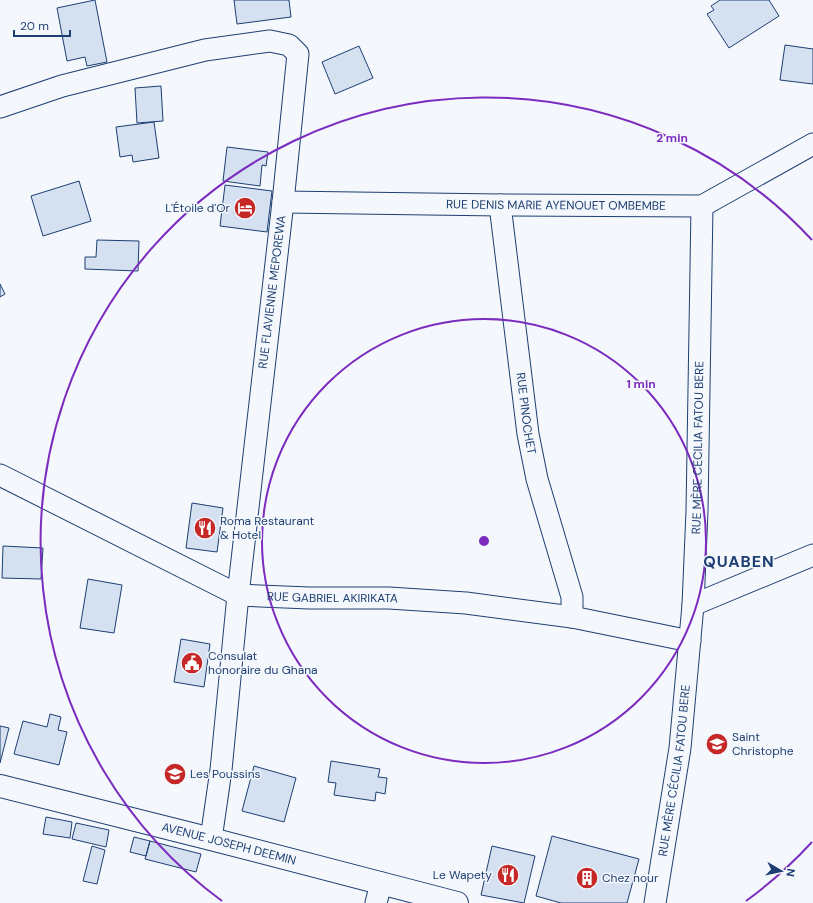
<svg xmlns="http://www.w3.org/2000/svg" width="813" height="903" viewBox="0 0 813 903" font-family="'DM Sans',sans-serif">
  <style>
    .building { fill: #d5e0f0; stroke: #1d3f73 }
    .lines { fill: none; stroke-linecap: round; stroke-linejoin: round }
    .minor-casing { stroke: #1d3f73; stroke-width: 23 }
    .major-casing { stroke: #1d3f73; stroke-width: 24 }
    .minor { stroke: #f4f7fb; stroke-width: 21 }
    .major { stroke: #f4f7fb; stroke-width: 22 }
    .ring { fill: none; stroke: #7b2cbf; stroke-width: 2 }
    .labels { text-anchor: middle; dominant-baseline: central; stroke-width: 3; stroke-linejoin: round; paint-order: stroke }
    .street-label { font-size: 12px; fill: #1d3f73; stroke: #f4f7fb }
    .poi-label { font-size: 12px; fill: #1d3f73; stroke: #f4f7fb; text-anchor: start }
    .district-label { font-size: 16px; font-weight: bold; letter-spacing: 1px; fill: #1d3f73; stroke: #f4f7fb }
    .centre { fill: #7b2cbf; stroke: #f4f7fb; stroke-width: 2 }
    .ring-label { font-size: 12px; text-anchor: middle; font-weight: bold; fill: #7b2cbf; stroke: #f4f7fb; stroke-width: 3; stroke-linejoin: round; paint-order: stroke }
  </style>
  <rect width="100%" height="100%" fill="#f4f7fb"/>
  <path class="building" d="M95,0l12,62 -20,4 -2,-9 -18,4 -10,-53z
    M234,0h55l2,17 -54,7z
    M720,0h49l10,16 -50,32 -22,-34 7,-4 -3,-4z
    M785,45l28,4v35l-33,-4z
    M359,46l14,32 -38,16 -13,-32z
    M161,86l2,35 -26,2 -2,-35z
    M154,122l5,36 -26,4 -1,-7 -12,2 -4,-30z
    M227,147l41,5 -2,14 -4,-1 -2,21 -37,-5z
    M79,181l12,40 -48,15 -12,-40z
    M225,185l47,6 -5,41 -47,-6z
    M97,240l42,1 -1,30 -53,-2v-12h11z
    M0,284l5,10 -5,3z
    M192,503l31,5 -6,44 -31,-4z
    M3,546l40,2 -2,31 -39,-1z
    M88,579l34,6 -8,48 -34,-5z
    M181,639l29,5 -6,43 -30,-5z
    M50,714l11,3 -3,13 9,2 -8,33 -45,-11 9,-33 24,6z
    M0,726l9,2 -9,35z
    M331,761l49,8 -2,8 9,1 -2,16 -9,-2 -1,9 -41,-6 2,-12 -8,-1z
    M254,766l42,12 -12,44 -42,-11z
    M46,817l26,5 -2,16 -27,-4z
    M76,823l33,7 -3,17 -34,-8z
    M552,836l87,23 -12,44h-66l-25,-7z
    M134,837l16,4 -4,15 -16,-4z
    M150,841l51,13 -5,18 -51,-13z
    M92,846l13,4 -8,34 -14,-3z
    M492,846l43,10 -11,47 -43,-8z"/>
  <g class="lines">
    <g class="minor-casing">
      <g id="minor">
        <path d="M0,107l62,-21 143,-36 65,-9 19,4 9,9 -15,148 -45,393 -17,175 -10,69"/>
        <path id="s1" d="M283,202l217,3 202,1 111,-62"/>
        <path id="s2" d="M500,205l28,229 9,45 35,118v20"/>
        <path id="s3" d="M0,475l238,120 71,3h80l77,5 106,14 118,24"/>
        <path d="M693,605l120,-50"/>
        <path d="M376,903l5,-20"/>
        <path id="s4" d="M655,903l25,-155 13,-143 4,-94 5,-305"/>
      </g>
    </g>
    <g class="major-casing">
      <g id="major">
        <path id="s5" d="M0,786l211,53 246,64"/>
      </g>
    </g>
    <use href="#minor" class="minor"/>
    <use href="#major" class="major"/>
  </g>
  <g class="ring">
    <circle cx="484" cy="541" r="222"/>
    <path d="M812 842A445 445 0 0 1 746 901M222 901A445 445 0 1 1 812 240"/>
  </g>
  <defs>
    <g id="hotel-disc" transform="scale(1.15)"><circle r="9.5" fill="#c62828" stroke="#f4f7fb"/><path d="M-6-4.5h1.5V1H6V5H4.5V3h-9V5H-6ZM-4 0a1.8 1.8 0 1 1 3.6 0ZM.5 0V-2.5h3Q6-2.5 6 0Z" fill="#fff"/></g>
    <g id="restaurant-disc" transform="scale(1.15)"><circle r="9.5" fill="#c62828" stroke="#f4f7fb"/><path d="M-5-6h1v4h1v-4h1v4h1v-4h1v5L-1.5 .5V6h-2V.5L-5-1ZM5-6V6H3V1.5H1.5Q1.5-4 5-6Z" fill="#fff"/></g>
    <g id="civic-disc" transform="scale(1.15)"><circle r="9.5" fill="#c62828" stroke="#f4f7fb"/><path d="M-.6-6.5H3V-4.5H.6V-3L4-1V1h2V6H-6V1h2V-1L-.6-3ZM-1.2 2.5V6h2.4V2.5Z" fill="#fff"/></g>
    <g id="school-disc" transform="scale(1.15)"><circle r="9.5" fill="#c62828" stroke="#f4f7fb"/><path d="M0-5L7-2L0 1L-7-2ZM-4 1L0 2.5L4 1V4Q0 6-4 4Z" fill="#fff"/></g>
    <g id="building-disc" transform="scale(1.15)"><circle r="9.5" fill="#c62828" stroke="#f4f7fb"/><path d="M-4-6H4V6H1V3H-1V6H-4ZM-2.5-4.3h1.7v1.8h-1.7ZM.8-4.3h1.7v1.8H.8ZM-2.5-1h1.7V.8h-1.7ZM.8-1h1.7V.8H.8Z" fill="#fff"/></g>
  </defs>
  <g fill-rule="evenodd">
    <use href="#hotel-disc" x="245" y="208"/>
    <use href="#restaurant-disc" x="205" y="528"/>
    <use href="#civic-disc" x="192" y="663"/>
    <use href="#school-disc" x="717" y="744"/>
    <use href="#school-disc" x="175" y="774"/>
    <use href="#restaurant-disc" x="508" y="875"/>
    <use href="#building-disc" x="587" y="878"/>
  </g>
  <g class="labels">
    <g class="street-label">
      <text stroke="none"><textPath href="#s1" startOffset="273">RUE DENIS MARIE AYENOUET OMBEMBE</textPath></text>
      <text transform="translate(272 292) rotate(-83)">RUE FLAVIENNE MEPOREWA</text>
      <text stroke="none"><textPath href="#s2" startOffset="210">RUE PINOCHET</textPath></text>
      <text stroke="none"><textPath href="#s4" startOffset="458">RUE MÈRE CÉCILIA FATOU BERE</textPath></text>
      <text stroke="none"><textPath href="#s3" startOffset="361">RUE GABRIEL AKIRIKATA</textPath></text>
      <text stroke="none"><textPath href="#s4" startOffset="134">RUE MÈRE CÉCILIA FATOU BERE</textPath></text>
      <text stroke="none"><textPath href="#s5" startOffset="236">AVENUE JOSEPH DEEMIN</textPath></text>
    </g>
    <g class="poi-label">
      <text x="230" y="208" text-anchor="end">L'Étoile d'Or</text>
      <text x="220" y="521">Roma Restaurant<tspan x="220" dy="14">&amp; Hotel</tspan></text>
      <text x="208" y="656">Consulat<tspan x="208" dy="14">honoraire du Ghana</tspan></text>
      <text x="732" y="737">Saint<tspan x="732" dy="14">Christophe</tspan></text>
      <text x="190" y="774">Les Poussins</text>
      <text x="492" y="875" text-anchor="end">Le Wapety</text>
      <text x="602" y="878">Chez nour</text>
    </g>
    <g class="district-label">
      <text x="739" y="561">QUABEN</text>
    </g>
  </g>
  <circle cx="484" cy="541" r="6" class="centre"/>
  <g class="ring-label">
    <text x="672" y="142">2 min</text>
    <text x="641" y="388">1 min</text>
  </g>
  <g transform="translate(781 871) rotate(99)" stroke="#f4f7fb" stroke-width="3" paint-order="stroke">
  <path d="M0-3L7 15L0 10L-7 15Z" fill="#1d3f73"/>
  <text y="-6" font-size="11" font-weight="bold" text-anchor="middle" fill="#1d3f73">N</text>
  </g>
  <path d="M14 30v6h56v-6" fill="none" stroke="#1d3f73" stroke-width="2"/>
  <text x="20" y="30" font-size="12" fill="#1d3f73" stroke="#f4f7fb" stroke-width="3" paint-order="stroke">20 m</text>
</svg>
